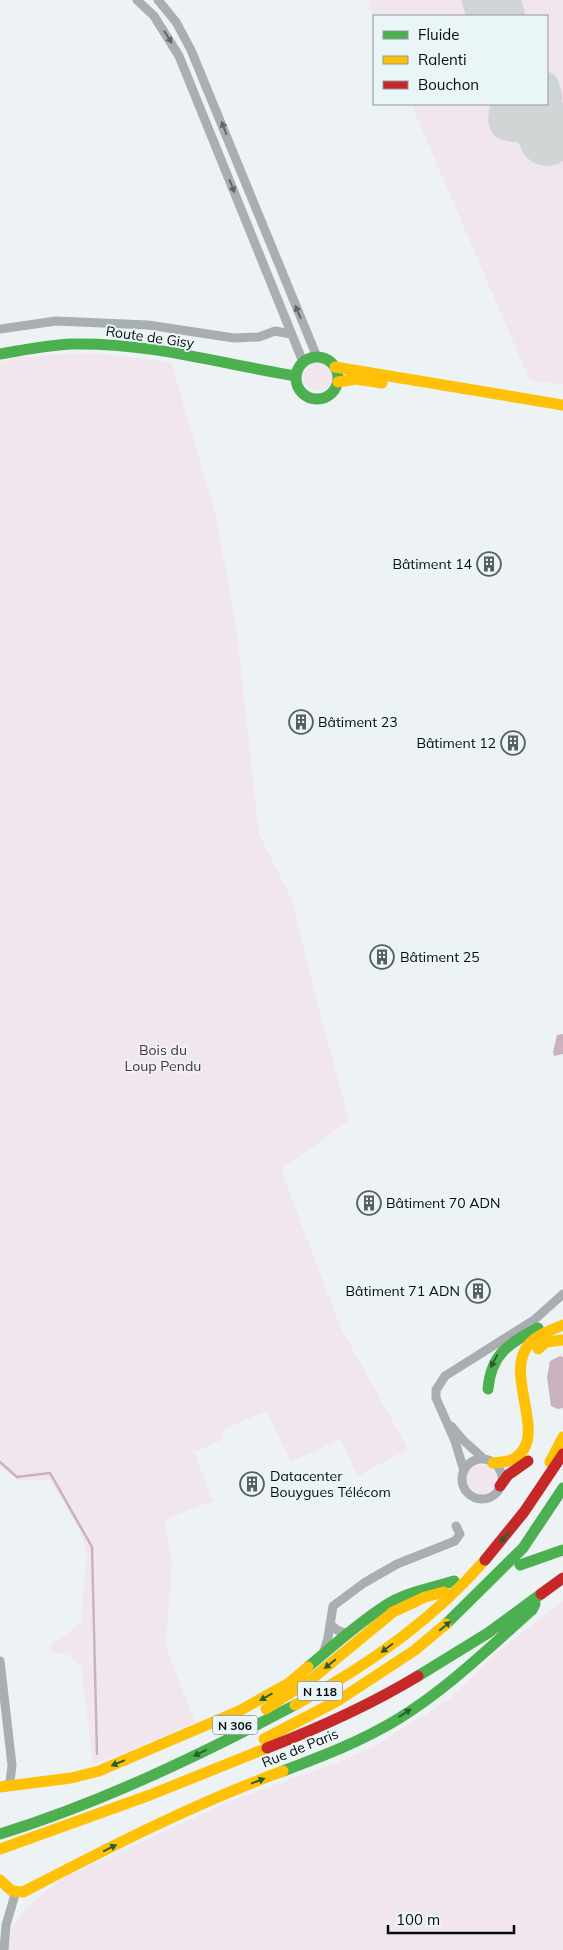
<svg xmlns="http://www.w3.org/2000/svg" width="563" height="1950" viewBox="0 0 563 1950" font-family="Mulish,sans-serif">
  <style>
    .green { fill: #f1e6ed }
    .water { fill: #c9b2bd }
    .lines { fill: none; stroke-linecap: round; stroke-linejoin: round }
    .stream { stroke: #c9b2bd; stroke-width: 2.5 }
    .taxiway { stroke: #d0d6d6; stroke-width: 22 }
    .runway { stroke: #d0d6d6; stroke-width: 56 }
    .street { stroke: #a9afb0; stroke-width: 9 }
    .fast { stroke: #4caf50; stroke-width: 11 }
    .slow { stroke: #ffc107; stroke-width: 11 }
    .jam { stroke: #c62828; stroke-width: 11 }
    .oneway { fill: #616666 }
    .oneway2 { fill: #2a5e2e }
    .labels { text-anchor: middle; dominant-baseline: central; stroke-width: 4; stroke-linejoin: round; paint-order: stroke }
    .shield { fill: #eaf5f7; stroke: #4c5252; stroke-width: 1 }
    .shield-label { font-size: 12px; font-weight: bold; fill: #080c0c }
    .street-label { font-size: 14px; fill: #080c0c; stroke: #eaf5f7 }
    .poi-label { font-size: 14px; fill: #080c0c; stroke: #eaf5f7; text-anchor: start }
    .park-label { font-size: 14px; fill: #562740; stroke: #eaf5f7 }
  </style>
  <rect width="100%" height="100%" fill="#edf3f4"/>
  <path class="green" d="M367,0h196v384l-33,-3 -119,-277h136v-88l-173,1z
    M90,353l81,9 44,150 21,113 23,209 33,66 23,94 34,126 -68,50 60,158 67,121 -50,27 -18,-37 -49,23 -25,-51 -44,19 2,9 -30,13 19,49 -49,19 8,43 -6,84 29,75 -58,26 -44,16 -12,-97 -12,-12 -17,-3v-9l17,-10 12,-11 6,-71 -10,-26 -27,-45 -31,1 -19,-15v-1104l18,-5z
    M304 377a14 14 0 1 1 28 0a14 14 0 1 1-28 0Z
    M466 1479a15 15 0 1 1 30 0a15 15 0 1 1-30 0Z
    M563,1601v349h-554l-1,-16 21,-29 32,-26 167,-77 110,-40 37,-16 74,-47 45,-44z"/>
  <path class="water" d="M563,1034v20l-9,2 -1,-4 4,-17z
    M560,1356l3,1v51l-5,1 -7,-3 -4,-29 3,-16z"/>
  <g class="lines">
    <path class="stream" d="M0,1462l17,15 33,-4 42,74 5,207"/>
    <path class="taxiway" d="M501,104l-2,17 3,7c30,13 61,-15 45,-45"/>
    <path class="runway" d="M490,0l7,16
      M533,104l14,34"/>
    <path class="street" d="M137,0l17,16 25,40 124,306
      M158,0l18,22 15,28 126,307
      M0,329l56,-8 92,4 86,13 25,-1 16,-6 16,3
      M451,1426l12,14 21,19
      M462 1479a20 20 0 1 1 40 0a20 20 0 1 1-40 0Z
      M464,1471l-9,-30 -19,-43v-8l9,-14 89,-56 29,-26
      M330,1624l7,6 10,4
      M323,1654l5,-16 5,-32 31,-23 33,-19 58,-23 5,-7 -4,-8
      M0,1661l12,104 -2,17 -4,4
      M4,1950l2,-25 8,-27v-6"/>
    <path class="fast" d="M0,354c24,-4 48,-9 72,-10 75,-2 150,20 224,32
      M296 378a21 21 0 1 1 42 0a21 21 0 1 1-42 0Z
      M488,1389c3,-35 21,-46 50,-61
      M520,1565l43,-15
      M446,1624l77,-76 40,-60
      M308,1667c25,-21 51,-45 80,-63 19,-12 44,-16 66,-23
      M418,1676l70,-43 53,-39
      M283,1771c40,-15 79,-30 115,-52 49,-30 91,-71 134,-109l3,-6
      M0,1834c103,-32 200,-79 295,-129"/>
    <path class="slow" d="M335,367l228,38
      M338,382l18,-3 26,4
      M538,1349l8,-7 17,-2
      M550,1462l13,-25
      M493,1463c7,-1 17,-1 22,-5 36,-23 -16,-87 17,-117 9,-8 21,-12 31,-16
      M295,1705c71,-38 137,-84 190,-145
      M266,1709l47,-31 80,-66 32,-15 19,-5
      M264,1739l75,-39 76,-50 31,-26
      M0,1787l71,-9 28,-7 140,-60 50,-28 19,-16
      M0,1849l150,-54 117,-47
      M0,1880l12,11 11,1c85,-44 170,-88 260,-121"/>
    <path class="jam" d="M500,1486l8,-11 20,-14
      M485,1560l39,-48 39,-58
      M541,1594l22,-16
      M267,1748c52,-20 103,-43 151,-72"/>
  </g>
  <defs><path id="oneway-solid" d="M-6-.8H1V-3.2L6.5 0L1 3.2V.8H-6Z" transform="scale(1.25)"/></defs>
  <g class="oneway">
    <use href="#oneway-solid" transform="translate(168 37) rotate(58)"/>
    <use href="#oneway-solid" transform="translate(224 128) rotate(-111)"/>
    <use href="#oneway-solid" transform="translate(232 186) rotate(68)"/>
    <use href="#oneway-solid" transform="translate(298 312) rotate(-113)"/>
  </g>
  <g class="oneway2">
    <use href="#oneway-solid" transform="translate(494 1361) rotate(118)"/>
    <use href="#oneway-solid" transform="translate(505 1537) rotate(130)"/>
    <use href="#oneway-solid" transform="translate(445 1626) rotate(-40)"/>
    <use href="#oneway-solid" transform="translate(387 1648) rotate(143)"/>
    <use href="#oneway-solid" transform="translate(330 1664) rotate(141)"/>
    <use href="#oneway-solid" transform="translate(266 1697) rotate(150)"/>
    <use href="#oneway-solid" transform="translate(405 1713) rotate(-34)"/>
    <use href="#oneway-solid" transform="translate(200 1753) rotate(154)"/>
    <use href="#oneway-solid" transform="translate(118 1763) rotate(157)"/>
    <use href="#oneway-solid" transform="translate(258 1781) rotate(-21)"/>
    <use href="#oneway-solid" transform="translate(110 1848) rotate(-26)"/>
  </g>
  <defs>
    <g id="building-ring" transform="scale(1.25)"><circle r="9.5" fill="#eaf5f7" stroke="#585d5d" stroke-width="1.5"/><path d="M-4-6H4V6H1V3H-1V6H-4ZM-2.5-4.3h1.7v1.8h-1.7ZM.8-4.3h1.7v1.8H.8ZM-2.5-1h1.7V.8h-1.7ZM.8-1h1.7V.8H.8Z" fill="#585d5d"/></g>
  </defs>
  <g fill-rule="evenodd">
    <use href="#building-ring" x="489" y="564"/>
    <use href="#building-ring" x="301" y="722"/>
    <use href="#building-ring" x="513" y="743"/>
    <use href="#building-ring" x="382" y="957"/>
    <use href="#building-ring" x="369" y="1203"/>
    <use href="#building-ring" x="478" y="1291"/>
    <use href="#building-ring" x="252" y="1484"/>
  </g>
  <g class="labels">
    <g class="shield">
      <rect x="297.5" y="1681.5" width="45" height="19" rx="4"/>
      <rect x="212.5" y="1715.5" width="45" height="19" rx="4"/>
    </g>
    <g class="shield-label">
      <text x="320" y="1691">N 118</text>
      <text x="235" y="1725">N 306</text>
    </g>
    <g class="street-label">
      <text transform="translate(150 337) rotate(8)">Route de Gisy</text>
      <text transform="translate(300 1748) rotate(-22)">Rue de Paris</text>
    </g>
    <g class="poi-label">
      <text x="472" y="564" text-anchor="end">Bâtiment 14</text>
      <text x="318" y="722">Bâtiment 23</text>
      <text x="496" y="743" text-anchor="end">Bâtiment 12</text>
      <text x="400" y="957">Bâtiment 25</text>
      <text x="386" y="1203">Bâtiment 70 ADN</text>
      <text x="460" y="1291" text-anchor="end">Bâtiment 71 ADN</text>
      <text x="270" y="1476">Datacenter<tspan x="270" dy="16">Bouygues Télécom</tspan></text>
    </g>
    <g class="park-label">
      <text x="163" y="1050">Bois du<tspan x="163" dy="16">Loup Pendu</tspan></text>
    </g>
  </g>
  <rect x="373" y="15" width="175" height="90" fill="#eaf5f7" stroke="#909899"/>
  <rect x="383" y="31" width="25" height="8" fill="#4caf50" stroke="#909899"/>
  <text x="418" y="40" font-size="15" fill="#080c0c">Fluide</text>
  <rect x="383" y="56" width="25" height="8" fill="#ffc107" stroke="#909899"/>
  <text x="418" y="65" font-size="15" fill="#080c0c">Ralenti</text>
  <rect x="383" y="81" width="25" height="8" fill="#c62828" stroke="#909899"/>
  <text x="418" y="90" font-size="15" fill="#080c0c">Bouchon</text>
  <path d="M388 1925v8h126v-8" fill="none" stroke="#080c0c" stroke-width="2.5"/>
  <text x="396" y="1925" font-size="15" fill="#080c0c" stroke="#eaf5f7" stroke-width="4" paint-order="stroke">100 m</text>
</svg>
